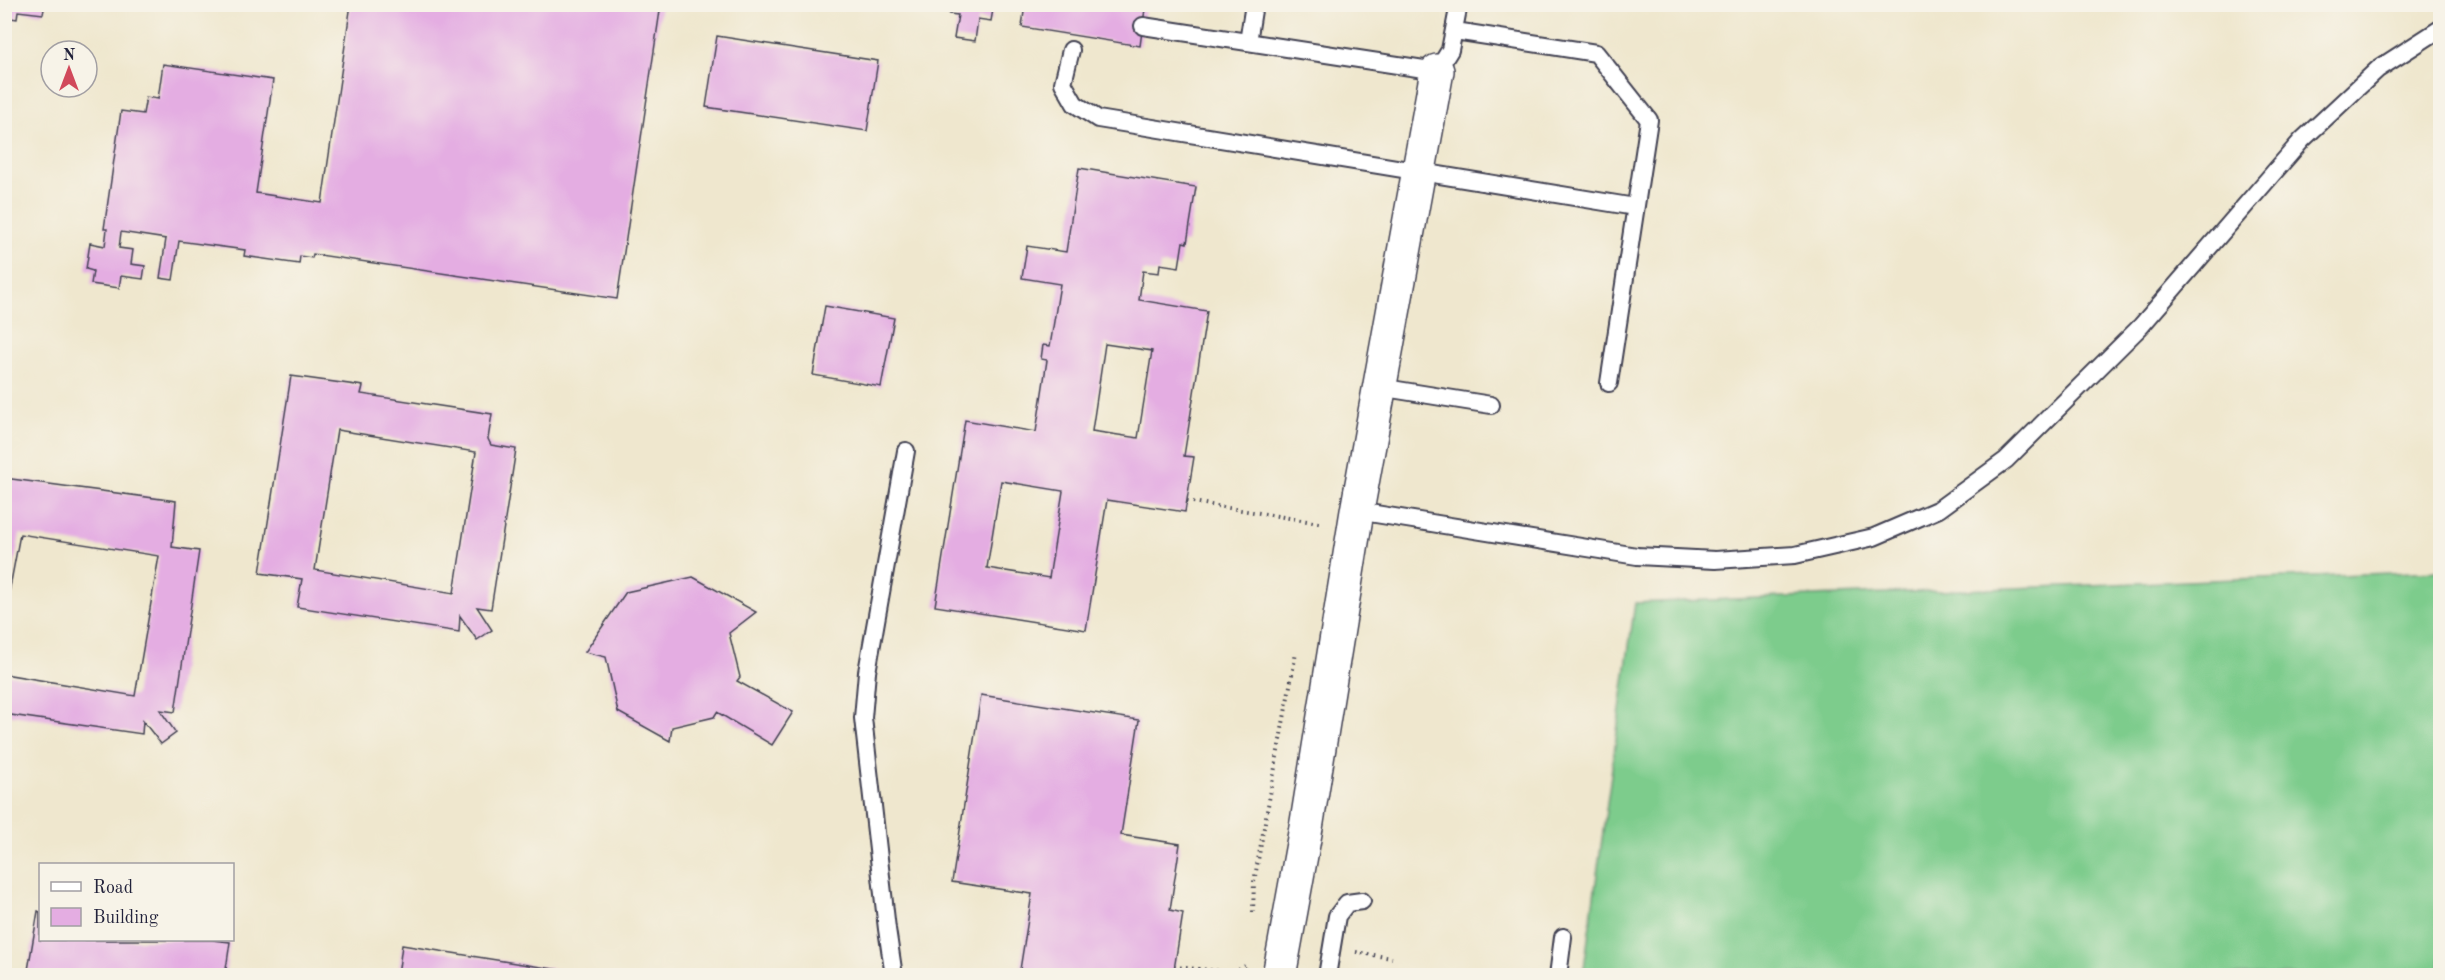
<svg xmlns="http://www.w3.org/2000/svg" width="2445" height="980" viewBox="0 0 2445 980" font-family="'Old Standard TT',serif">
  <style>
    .grass { fill: #7dcc8c; stroke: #507764; stroke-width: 1.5 }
    .building { fill: #e4ade2; fill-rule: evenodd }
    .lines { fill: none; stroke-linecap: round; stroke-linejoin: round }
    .service-casing { stroke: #414051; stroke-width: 20 }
    .minor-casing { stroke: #414051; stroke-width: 36 }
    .path { stroke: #414051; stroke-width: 4; stroke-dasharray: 1.5 4.5; stroke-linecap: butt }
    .service { stroke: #fff; stroke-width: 16 }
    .minor { stroke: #fff; stroke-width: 33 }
  </style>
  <rect width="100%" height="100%" fill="#f7f3e8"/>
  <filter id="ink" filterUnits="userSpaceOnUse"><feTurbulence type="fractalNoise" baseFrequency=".0167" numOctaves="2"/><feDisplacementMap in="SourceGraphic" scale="12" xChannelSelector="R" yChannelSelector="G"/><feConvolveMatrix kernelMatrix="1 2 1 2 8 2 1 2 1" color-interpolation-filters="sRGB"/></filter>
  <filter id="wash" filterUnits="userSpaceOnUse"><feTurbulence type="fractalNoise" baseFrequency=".008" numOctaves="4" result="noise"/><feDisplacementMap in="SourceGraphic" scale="24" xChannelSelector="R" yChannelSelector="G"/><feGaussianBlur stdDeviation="1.35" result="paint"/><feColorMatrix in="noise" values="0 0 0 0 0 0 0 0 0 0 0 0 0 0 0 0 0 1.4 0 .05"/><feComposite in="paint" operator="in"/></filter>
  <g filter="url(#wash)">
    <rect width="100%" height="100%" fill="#efe7ce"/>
    <path class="grass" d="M2440,571v404h-857l52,-372z"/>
    <g id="blocks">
      <path class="building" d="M4,4h41l-2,10 -25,-3 -1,8 -6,-1 -3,22 -4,-1z
        M351,4h310l-44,295 -304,-45 -1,4 -12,-2 -1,8 -55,-8 1,-6 -66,-9 -6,39 -13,-2 6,-39 -45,-7 -2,16 14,2 -2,14 14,2 -2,13 -22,-3 -2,12 -28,-4 2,-13 -7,-2 4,-26 15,3 2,-17h-3l17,-118 22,3 3,-17 12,2 5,-35 110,16 -17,113 66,10z
        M950,4h44l-3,17 -13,-2 -3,22 -21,-3 4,-23 -9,-1z
        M1025,4h132l-1,6 -11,-1 -5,37 -118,-19z
        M717,36l161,25 -11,70 -161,-24z
        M1079,168l117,19 -9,56 -4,-1 -4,25 -19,-3 -1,9 -16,-2 -4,29 68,11 -23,145 10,1 -9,55 -78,-12 -21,130 -151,-24 30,-186 71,12 11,-72 -6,-1 2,-14 7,1 10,-62 -38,-6 5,-32 39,6zM1105,344l47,7 -14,87 -46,-7zM1001,481l62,10 -14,87 -62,-10z
        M825,306l69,12 -13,69 -68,-12z
        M291,376l72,10 -2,8 131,20 -4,25 3,6 25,4 -25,160 -14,-2 15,23 -15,10 -17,-24 -1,16 -162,-25 5,-28 -42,-6zM337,430l139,22 -22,141 -139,-23z
        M4,478l172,23 -4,46 27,4 -24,161 -15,-2 16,23 -15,11 -18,-23 -1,13 -138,-20v-40l131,22 24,-140 -139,-22 -16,85z
        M693,577l63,35 -27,21 11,44 -3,4 56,31 -21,33 -55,-33 -3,5 -42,10 -2,14 -52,-29 -12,-55 -21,-5 41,-60z
        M981,695l158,25 -18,115 59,9 -10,66 13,3 -10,63h-154l13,-82 -80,-12z
        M38,911l2,1v28h172l18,2 -5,34h-198z
        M402,945l183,29v2h-187z"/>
    </g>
  </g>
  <g filter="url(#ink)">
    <use href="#blocks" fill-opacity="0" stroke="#414051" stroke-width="1.5"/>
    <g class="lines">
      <g class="service-casing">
        <path id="service" d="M1143,26l294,45 13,-21 9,-46
          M1455,31l141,22 53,67 -40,263
          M1248,42l6,-38
          M1071,50l-8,33 12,21 23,15 537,88
          M1379,387l112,18
          M1357,511l280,45 78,4 80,-5 79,-18 65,-28 67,-49 135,-134 161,-186 76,-71 62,-40
          M894,976l-7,-47 -24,-211 4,-46 39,-221
          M1327,976l10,-60 10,-13 15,-2
          M1558,976l5,-39"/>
      </g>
      <g class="minor-casing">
        <path id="minor" d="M1279,976l28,-154 50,-311 80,-440"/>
      </g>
      <path class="path" d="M1187,501l132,22
        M1253,912l1,-30 42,-229
        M1356,952l36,6
        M1174,967l61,5 10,-6"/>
      <use href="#service" class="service"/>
      <use href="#minor" class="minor"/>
    </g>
  </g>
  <rect width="2445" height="980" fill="none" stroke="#f7f3e8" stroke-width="24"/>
  <rect x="39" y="863" width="195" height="78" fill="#f7f3e8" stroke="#a29fa3" stroke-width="1.5"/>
  <rect x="51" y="882" width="30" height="9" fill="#ffffff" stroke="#a29fa3" stroke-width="1.5"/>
  <text x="93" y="893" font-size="18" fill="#22223b">Road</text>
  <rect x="51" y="908" width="30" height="18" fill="#e4ade2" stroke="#a29fa3" stroke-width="1.5"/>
  <text x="93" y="923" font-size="18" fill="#22223b">Building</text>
  <g transform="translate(69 69)"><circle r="28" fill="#f7f3e8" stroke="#a29fa3" stroke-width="1.5"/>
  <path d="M0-4.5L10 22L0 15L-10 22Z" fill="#d1495b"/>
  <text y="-9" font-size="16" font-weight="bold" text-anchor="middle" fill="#22223b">N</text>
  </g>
</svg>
